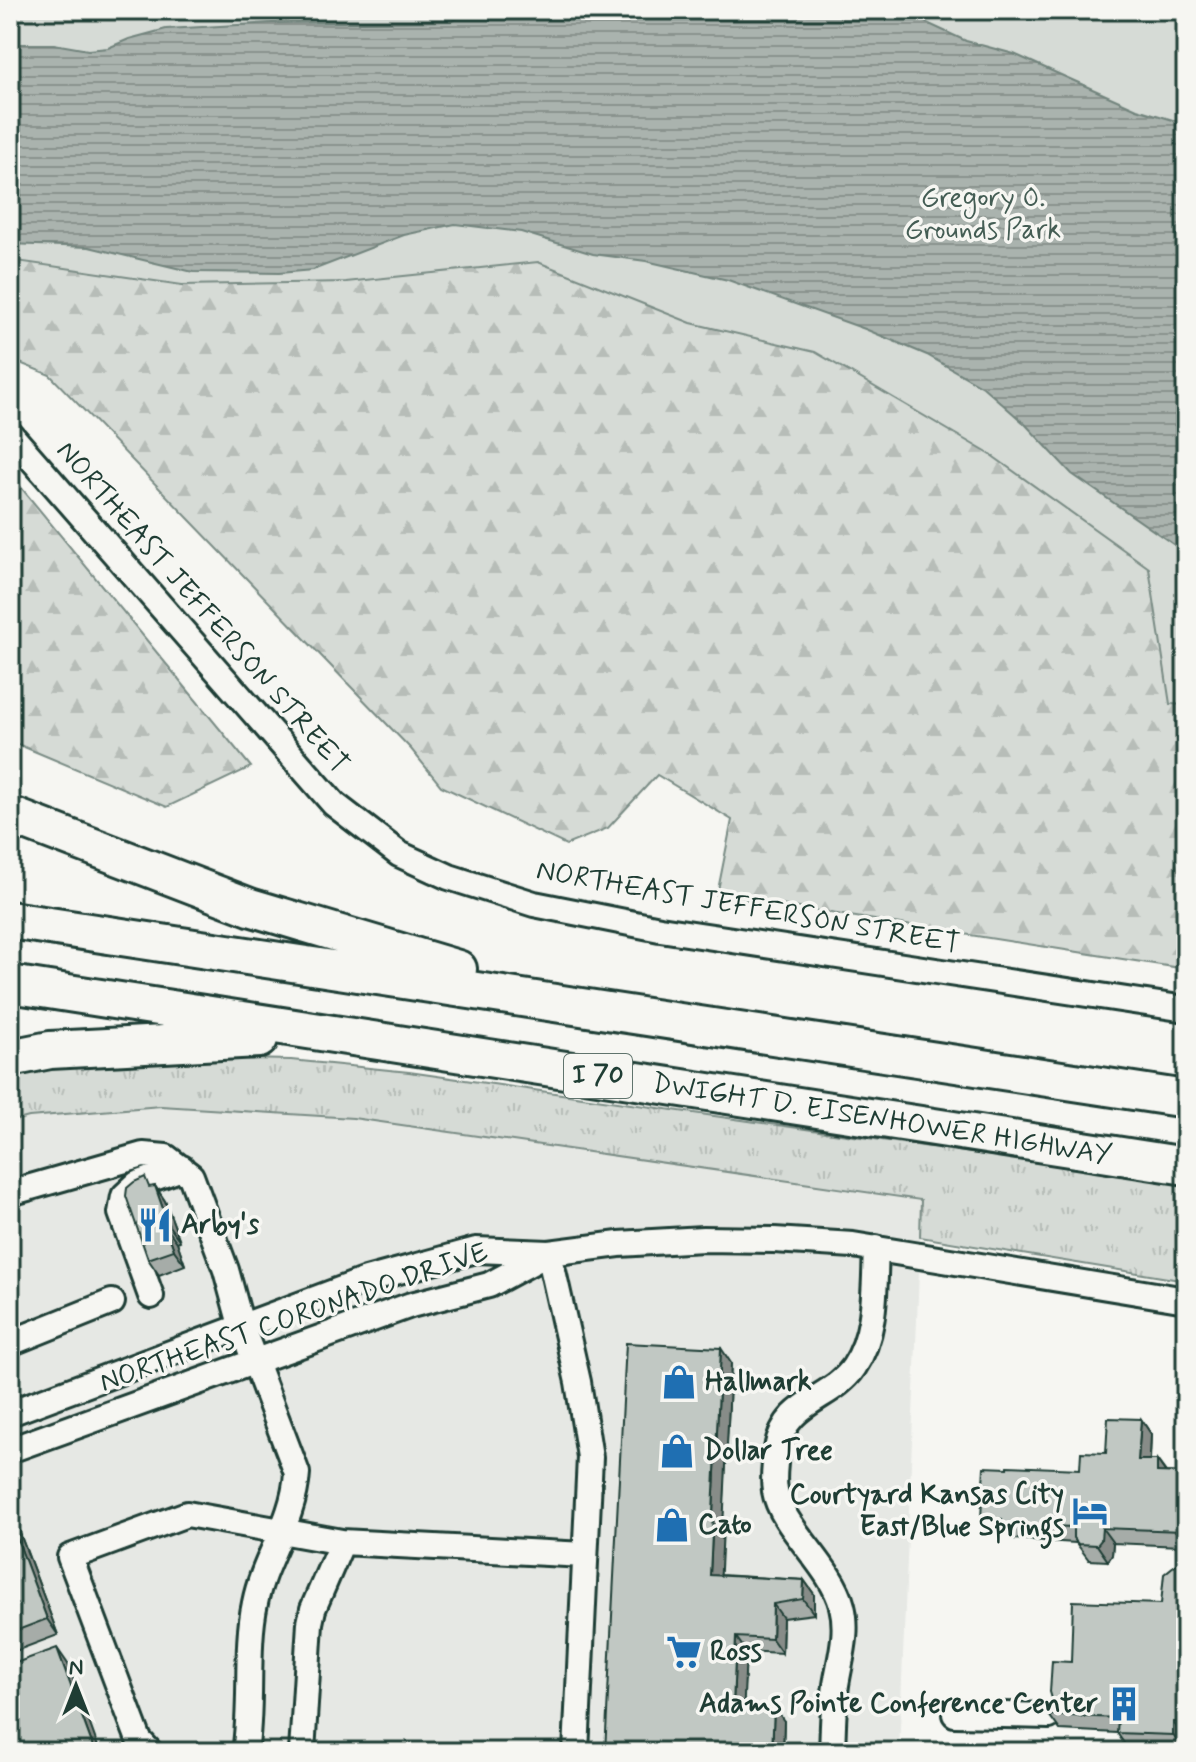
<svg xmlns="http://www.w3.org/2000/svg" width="1196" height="1762" viewBox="0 0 1196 1762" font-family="Mynerve,sans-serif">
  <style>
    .built { fill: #e6e8e4 }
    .grass { fill: url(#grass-tufts); stroke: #7a8c85; stroke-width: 2 }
    .forest { fill: url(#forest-firs); stroke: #7a8c85; stroke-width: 2 }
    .green { fill: #d6dbd6; stroke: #7a8c85; stroke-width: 2 }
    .water { fill: url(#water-rules); stroke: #72847d; stroke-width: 2 }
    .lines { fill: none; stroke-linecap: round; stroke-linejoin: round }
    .minor-casing { stroke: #1f3d34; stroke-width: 30 }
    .highway-casing { stroke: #1f3d34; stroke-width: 42 }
    .minor { stroke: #f6f6f2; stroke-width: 24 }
    .highway { stroke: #f6f6f2; stroke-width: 36 }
    .wall { fill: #a6aca8; stroke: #1f3d34; stroke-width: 2 }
    .shaded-wall { fill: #878c88; stroke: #1f3d34; stroke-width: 2 }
    .building { fill: #c1c8c3; stroke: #1f3d34; stroke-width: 2 }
    .labels { text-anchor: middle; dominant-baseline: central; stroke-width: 7; stroke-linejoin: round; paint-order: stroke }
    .shield { fill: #f6f6f2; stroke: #60746d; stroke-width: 2 }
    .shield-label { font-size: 26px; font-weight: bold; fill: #1f3d34 }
    .park-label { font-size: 28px; fill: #445d54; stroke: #f6f6f2 }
    .street-label { font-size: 28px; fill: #1f3d34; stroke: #f6f6f2 }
    .poi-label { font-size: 28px; font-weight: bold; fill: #1f3d34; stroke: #f6f6f2; text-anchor: start }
  </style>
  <defs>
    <pattern id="grass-tufts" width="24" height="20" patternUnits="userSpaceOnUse" patternTransform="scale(2)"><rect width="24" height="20" fill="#d6dbd6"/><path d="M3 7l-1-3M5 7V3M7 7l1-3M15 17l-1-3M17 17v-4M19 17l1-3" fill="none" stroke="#b7bdb8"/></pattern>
    <pattern id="forest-firs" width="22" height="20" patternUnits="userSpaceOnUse" patternTransform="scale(2)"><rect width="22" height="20" fill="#d6dbd6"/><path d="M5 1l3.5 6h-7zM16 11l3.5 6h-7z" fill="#b7bdb8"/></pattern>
    <pattern id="water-rules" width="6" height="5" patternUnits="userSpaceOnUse" patternTransform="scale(2)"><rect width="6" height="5" fill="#aab3ae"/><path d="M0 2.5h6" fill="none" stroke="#8a938e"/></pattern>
  </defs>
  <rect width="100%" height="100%" fill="#f6f6f2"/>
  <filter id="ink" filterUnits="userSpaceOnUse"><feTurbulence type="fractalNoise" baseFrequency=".0125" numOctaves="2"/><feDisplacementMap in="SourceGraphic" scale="16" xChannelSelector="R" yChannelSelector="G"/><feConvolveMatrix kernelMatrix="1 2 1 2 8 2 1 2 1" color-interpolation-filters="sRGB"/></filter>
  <g filter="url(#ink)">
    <path class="built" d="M161,1106l192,12 569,82 -23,552h-889v-630l19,-5z"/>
    <path class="grass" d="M158,1057l133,3 118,12 777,112v97l-266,-44 1,-37 -568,-82 -192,-12 -132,11 -19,5v-50l57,-8z"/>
    <path class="forest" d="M404,235l324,45 458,273v416l-469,-74 15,-75 -75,-45 -49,53 -42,17 -125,-59 -30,-37 -361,-374 -40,-16v-115z
      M10,474l241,293 -84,40 -157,-66z"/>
    <path class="green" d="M10,10h1176v695l-16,-1 -21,-136 -158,-113 -176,-103 -124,-29 -153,-61 -192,20 -164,3 -172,-25z"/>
    <path class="water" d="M474,10h425l67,31 48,13 123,55 49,15v429l-114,-79 -47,-50 -42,-37 -56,-32 -62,-26 -137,-49 -82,-19 -53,-7 -72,-22 -66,-8 -51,11 -91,35 -34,3 -86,-1 -104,-25 -79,-3v-200h44l34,6 20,-2 21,-9 37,-10 106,-6 180,-2z"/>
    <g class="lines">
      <g class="minor-casing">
        <path id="minor" d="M10,434l324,370 65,50 50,23 85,27 126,25 526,80
          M10,1193l133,-38 23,2 25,19 35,94 15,55 56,148c-3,49 -33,84 -42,130 -10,46 -2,101 -10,149
          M549,1253l29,129 12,75 -14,295
          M151,1296l-30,-83 3,-17 13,-12 45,-16
          M10,1343l102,-41
          M10,1413l356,-133 110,-30 73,3 70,-9 84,-5 71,1 79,5 333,55
          M10,1450l401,-145 78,-20 58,-31
          M955,1714l94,2
          M150,1752l-11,-12 -69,-183 117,-43 155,28 243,13
          M302,1752l8,-129 3,-14 29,-67
          M832,1752c1,-22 1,-45 4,-67 4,-26 13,-52 6,-79 -10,-40 -61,-79 -67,-115 -2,-12 0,-30 2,-42 8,-49 55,-49 77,-82 23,-34 20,-80 22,-119"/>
      </g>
      <g class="highway-casing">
        <path id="highway" d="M10,815l240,92 208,62
          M10,920l1176,179
          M10,984l1176,182
          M10,1058l40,-8 209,-11"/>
      </g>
      <use href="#minor" class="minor"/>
      <use href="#highway" class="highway"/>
    </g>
    <path class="wall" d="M155,1186l10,15 15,40 -3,1 8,23 -26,10 -11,-16 4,-72z
      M731,1363l-11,212 84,5 10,14v20l-31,4 -1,35 -36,-2 -3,54 41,16 -1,31h-178z
      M1141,1419l10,15 -1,26h7l9,12 20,1v264h-2v14l-56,-2 -11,-16 -57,-3 -11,-15 22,-53 90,-58 19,-43 1,-15 -68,-3 -1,12 -4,6 -19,-1 -13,-17 -63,-4 -4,-5 -17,-1 -11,-15 99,-49 26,-16z
      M10,1507l48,128 -48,18z"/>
    <path class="shaded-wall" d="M155,1186l10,15 15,40 -11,-15z
      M166,1227l11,15 8,23 -11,-15z
      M721,1348l10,15 -11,226 -10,-14z
      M1141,1419l10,15 -2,41 -11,-15z
      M1157,1460l11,16 -11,-4z
      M10,1507l48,128 -11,-16 -37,-99z
      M1102,1528l11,15 -1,12 -4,6 -11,-16z
      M804,1580l10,14v20l-11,-15z
      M773,1604l10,14 -1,35 -10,-14z
      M736,1637l10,14 -3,68 -10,-14z
      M57,1648l11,16 32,88h-5z
      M774,1707l10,14 -1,31h-11z
      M1173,1722l11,15v14l-11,-16z"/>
    <path class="building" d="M145,1177l4,10 6,-1 14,40 -3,1 8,23 -26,9 -22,-63 1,-8 7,-6z
      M626,1343l95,5 -11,227 94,5 -1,19 -30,5 -1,35 -36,-2 -3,68 41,2 -2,45h-167z
      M1108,1418l33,1 -3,41h19v12l29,1v249h-13v13l-56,-2 1,-15 -69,-3 4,-13 -3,-10 2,-31 19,1 2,-61 88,3 3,-30 16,-13 2,-30 -80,-3 -1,12 -4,5 -19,-1 -5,-6v-11l-71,-3v-5l-21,-1 3,-51 24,1v-2l72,3 1,-17 25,1z
      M10,1520l37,99 -37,14z
      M57,1648l38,104h-80l-5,-15v-72z"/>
  </g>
  <defs>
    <g id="restaurant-bare" transform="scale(2.76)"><path d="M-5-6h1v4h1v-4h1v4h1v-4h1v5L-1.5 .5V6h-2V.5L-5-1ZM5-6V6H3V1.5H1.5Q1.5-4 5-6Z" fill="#1f6fb2" stroke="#f6f6f2" stroke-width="2.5" paint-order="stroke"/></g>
    <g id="shop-bare" transform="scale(2.76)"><path d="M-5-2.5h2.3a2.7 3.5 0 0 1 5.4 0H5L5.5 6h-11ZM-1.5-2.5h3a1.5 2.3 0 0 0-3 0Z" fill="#1f6fb2" stroke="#f6f6f2" stroke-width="2.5" paint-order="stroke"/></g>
    <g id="hotel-bare" transform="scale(2.76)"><path d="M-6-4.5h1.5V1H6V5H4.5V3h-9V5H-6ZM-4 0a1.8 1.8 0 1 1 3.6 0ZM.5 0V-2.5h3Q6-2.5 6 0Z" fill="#1f6fb2" stroke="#f6f6f2" stroke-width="2.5" paint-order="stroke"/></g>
    <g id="supermarket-bare" transform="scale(2.76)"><path d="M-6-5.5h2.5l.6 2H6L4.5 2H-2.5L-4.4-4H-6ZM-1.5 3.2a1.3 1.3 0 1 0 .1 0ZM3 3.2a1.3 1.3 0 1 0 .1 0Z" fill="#1f6fb2" stroke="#f6f6f2" stroke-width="2.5" paint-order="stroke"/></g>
    <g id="building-bare" transform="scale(2.76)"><path d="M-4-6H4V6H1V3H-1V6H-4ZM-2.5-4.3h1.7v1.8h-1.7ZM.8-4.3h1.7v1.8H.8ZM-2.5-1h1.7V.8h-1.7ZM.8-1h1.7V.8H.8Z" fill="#1f6fb2" stroke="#f6f6f2" stroke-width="2.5" paint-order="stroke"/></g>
  </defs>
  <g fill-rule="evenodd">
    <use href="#restaurant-bare" x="155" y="1225"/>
    <use href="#shop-bare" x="679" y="1382"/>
    <use href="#shop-bare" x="677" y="1451"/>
    <use href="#hotel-bare" x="1090" y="1511"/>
    <use href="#shop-bare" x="672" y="1525"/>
    <use href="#supermarket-bare" x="684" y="1652"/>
    <use href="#building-bare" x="1124" y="1704"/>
  </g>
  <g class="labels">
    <rect class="shield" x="564" y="1054" width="68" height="44" rx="6"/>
    <g class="shield-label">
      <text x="598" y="1076">I 70</text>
    </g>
    <g class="park-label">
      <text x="983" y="198">Gregory O.<tspan x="983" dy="32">Grounds Park</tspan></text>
    </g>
    <g class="street-label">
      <text transform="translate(202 608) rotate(49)">NORTHEAST JEFFERSON STREET</text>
      <text transform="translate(748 908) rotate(10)">NORTHEAST JEFFERSON STREET</text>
      <text transform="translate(882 1120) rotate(9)">DWIGHT D. EISENHOWER HIGHWAY</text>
      <text transform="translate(294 1318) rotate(-19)">NORTHEAST CORONADO DRIVE</text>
    </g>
    <g class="poi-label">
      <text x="181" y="1225">Arby's</text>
      <text x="705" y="1382">Hallmark</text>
      <text x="703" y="1451">Dollar Tree</text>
      <text x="1064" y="1495" text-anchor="end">Courtyard Kansas City<tspan x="1064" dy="32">East/Blue Springs</tspan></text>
      <text x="698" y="1525">Cato</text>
      <text x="710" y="1652">Ross</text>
      <text x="1098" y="1704" text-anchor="end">Adams Pointe Conference Center</text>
    </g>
  </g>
  <rect width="1196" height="1762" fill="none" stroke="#f6f6f2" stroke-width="40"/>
  <rect x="20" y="20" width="1156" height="1722" fill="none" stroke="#1f3d34" stroke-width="3" filter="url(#ink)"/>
  <g transform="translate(76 1686)" stroke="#f6f6f2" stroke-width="6" paint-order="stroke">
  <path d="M0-6L14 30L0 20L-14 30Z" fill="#1f3d34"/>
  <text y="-12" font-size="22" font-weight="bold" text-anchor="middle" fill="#1f3d34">N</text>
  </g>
</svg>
